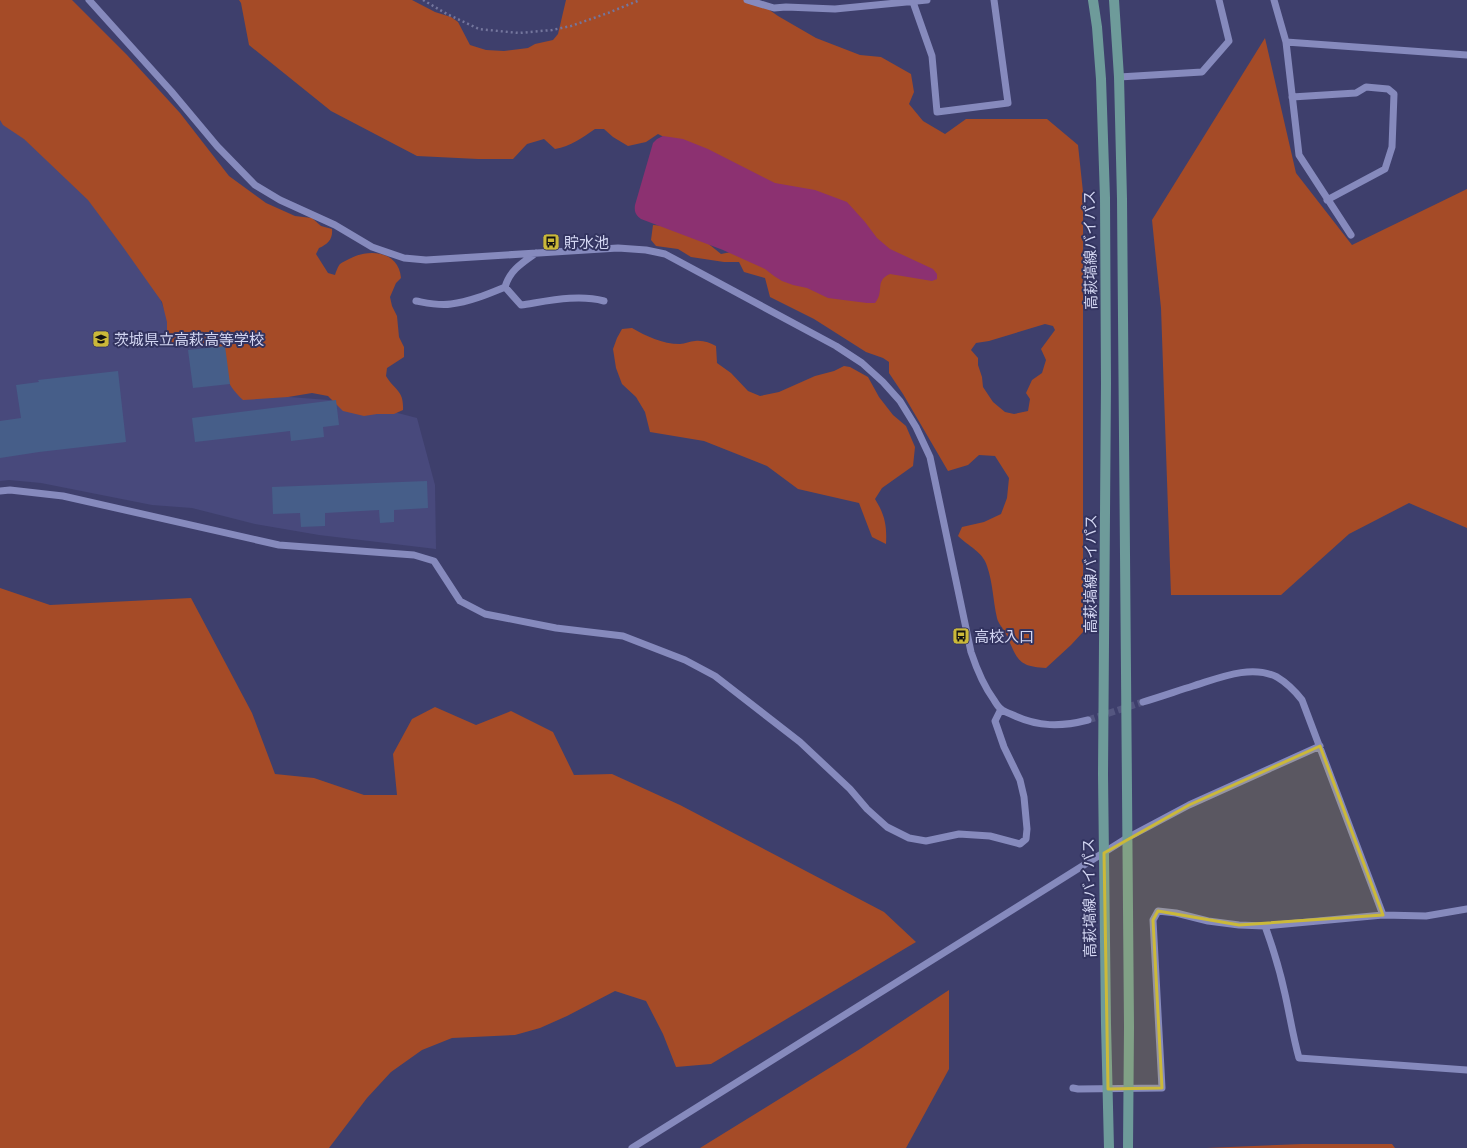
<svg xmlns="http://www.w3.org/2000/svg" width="1467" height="1148" viewBox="0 0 1467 1148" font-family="Mulish,'Noto Sans JP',sans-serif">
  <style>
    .built { fill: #48497c }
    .green { fill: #a54b27; fill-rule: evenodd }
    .water { fill: #8c3171 }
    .building { fill: #465e89 }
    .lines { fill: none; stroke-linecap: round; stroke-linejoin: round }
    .minor-tunnel { stroke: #545680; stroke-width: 7; stroke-dasharray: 7 3.5; stroke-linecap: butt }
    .path { stroke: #74769d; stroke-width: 2.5; stroke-dasharray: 2 3; stroke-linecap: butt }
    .minor { stroke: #868abd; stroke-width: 7 }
    .major { stroke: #6e9b9a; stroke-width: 10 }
    .marked { fill: #cbb939; fill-opacity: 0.2; stroke: #cbb939; stroke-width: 3; stroke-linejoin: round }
    .labels { text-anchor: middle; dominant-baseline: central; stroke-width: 4; stroke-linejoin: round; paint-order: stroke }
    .poi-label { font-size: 15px; fill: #d3d6f2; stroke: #333460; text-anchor: start }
    .street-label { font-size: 15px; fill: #d3d6f2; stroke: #333460 }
  </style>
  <rect width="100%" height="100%" fill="#3e3f6c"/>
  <path class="built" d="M0,106l138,136 33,85 62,24 43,45 79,6 62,16 18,67 1,64 -117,-14 -64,-11 -63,-16 -40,-3 -111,-22 -32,-3 -9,1z"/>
  <path class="green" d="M0,0h72l55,55 53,58 49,63 37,27 29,13 17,2 9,8 11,3c1,10 -4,15 -13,19l-3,6 12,19 7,2c1,-3 3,-9 5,-11 2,-2 6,-3 9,-5 20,-11 50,-8 52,19l-5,5 -6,14 2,9 5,10 2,21 5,10v10l-17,11 -1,8c9,15 18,14 17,34l-9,4h-17l-13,2 -21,-5 -15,-15 -16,-3 -24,4 -45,3c-19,-18 -19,-29 -24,-54 -15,-8 -35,5 -52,-6v-18l-5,-20 -39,-55 -35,-47 -64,-61 -21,-14 -3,-5z
    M239,0h173l23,12 16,5 7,5 12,23 16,5 18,1 24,-3 7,-4 18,-4 5,-6 8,-34h189l23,16 38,22 44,17 21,2 30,17 3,18 -5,12 14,17 22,13 21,-15h81l31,26 5,47v440l-12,13 -25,23c-30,-1 -29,-11 -40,-34 -3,-6 -8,-11 -9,-16 -4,-17 -4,-35 -10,-52 -4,-14 -19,-20 -29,-30l4,-9 22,-5 17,-8 6,-16 2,-20 -14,-22 -16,-1 -11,10 -20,6 -45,-77 -14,-21v-11l-6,-4 -17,-6 -52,-33 -44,-22 -5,-19 -21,-6 -5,-10h-15l-33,-5 -13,-8 -22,-3 -5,-6 2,-15 36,3 32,26 10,-2 -65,-114 -8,-4 -12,8 -18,4 -15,-9 -9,-8h-9c-13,9 -24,17 -40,20l-11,-10 -17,5 -14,15h-35l-61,-3 -86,-45 -82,-66 -8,-42zM1045,324l8,2 2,4 -14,19 5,11 -4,13 -10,7 -6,13 4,6 -2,12 -14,3 -9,-2 -12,-10 -10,-15 -1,-10 -4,-12v-7l-7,-8 5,-7 13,-2z
    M1265,38l31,135 56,72 115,-56v339l-58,-25 -60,31 -68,61h-110l-10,-287 -9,-88z
    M632,328c14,8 30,16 48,16 5,0 10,-3 15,-3 8,-1 15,2 21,5l1,17 14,10 17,18 12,5 19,-4 36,-16 19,-5 10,-5 6,1 18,10 11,20 14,18 13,11 9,21 -2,19 -31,22 -7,11c10,16 12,27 11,45l-14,-7 -13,-34 -61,-14 -31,-23 -63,-25 -54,-9 -5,-20 -9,-15 -14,-13 -6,-16 -3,-19 4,-11 5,-9z
    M0,588l50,17 141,-7 61,115 23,61 39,4 50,17h33l-4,-41 19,-35 23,-12 41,18 35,-14 42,21 21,43 38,-1 68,31 204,107 32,30 -205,122 -35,3 -13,-33 -17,-33 -31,-10 -48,25 -27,12 -25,7 -63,3 -30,12 -31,22 -24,26 -38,50h-329z
    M949,990v79l-43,79h-206l160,-99z
    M1302,1144h90l3,4h-189z"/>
  <path class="water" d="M663,136l20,3 25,10 67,34 40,7 32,12 18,20 12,16 13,11 43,20 4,5v5l-5,2 -42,-7c-16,7 -5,17 -15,29h-8l-39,-5 -21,-10 -14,-3 -11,-4 -8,-5 -9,-7 -42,-19 -82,-31c-5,-4 -7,-7 -6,-14l18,-62 4,-4z"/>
  <path class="building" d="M225,346l5,38 -37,4 -5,-38z
    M118,371l8,71 -87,10 -39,6v-37l21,-3 -5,-33 23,-3 -1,-2z
    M336,400l3,25 -16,2 1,10 -33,4 -1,-10 -95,11 -3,-24z
    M427,481l1,27 -34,2v12l-14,1 -1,-13 -54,3v13l-24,1 -1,-14 -27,1 -1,-27z"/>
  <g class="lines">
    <path class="minor-tunnel" d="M1088,720l55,-18"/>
    <path class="path" d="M423,0l24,14 32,15 40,4 33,-3 19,-4 37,-13 32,-13"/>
    <path class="minor" d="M89,0l82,91 46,55 38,39 25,15 55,25 37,22 32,11 22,2 192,-12 28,2 19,4 171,92 26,17 21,19 17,19 16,26 14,30 41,195c6,18 12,33 23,48 2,3 4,7 7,9 3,3 8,4 12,6 25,12 48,12 75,5
      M747,0l27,8 12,-1 49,2 92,-9
      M1274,0l12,42 181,13
      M913,2l19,54 5,56 71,-9 -14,-103
      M1286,42l13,113 52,80
      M1119,77l83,-5 27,-31 -10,-41
      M1292,97l64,-4 10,-6 22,2 6,5 -2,53 -7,22 -58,31
      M505,287c5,-17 17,-24 31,-34
      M416,301c11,2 23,5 35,3 18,-2 37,-10 54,-17l16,18c27,-4 57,-11 83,-4
      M0,491l10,-1 53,6 216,49 135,10 20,6 26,40 25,13 71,14 67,8 62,24 30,16 85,66 50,47 17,20 20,18 22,11 17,3 33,-7 31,2 30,8 6,-5 1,-10 -3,-32 -4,-17 -16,-33 -9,-26 6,-12
      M1143,702c17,-5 34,-11 50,-16 26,-8 58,-22 84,-9 10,6 18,14 25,23l81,215 43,1 41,-7
      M1265,926c8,22 15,45 20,68 5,22 8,43 14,64l168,12
      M1073,1088l5,1 84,-1 -9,-168 5,-9 18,2 32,8 31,4 26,1 118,-11
      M632,1148l495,-310 62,-33 131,-59"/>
    <path class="major" d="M1093,0l4,27 4,52 4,119 1,185 -3,391 3,250 3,124
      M1114,0l5,77 3,122 7,828 -1,121"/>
  </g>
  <path class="marked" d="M1320,746l63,169 -144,10 -81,-14 -5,9 9,168 -54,1 -4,-236 85,-48z"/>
  <defs>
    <g id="bus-square" transform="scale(0.9)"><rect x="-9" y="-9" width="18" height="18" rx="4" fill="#cbb939" stroke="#333460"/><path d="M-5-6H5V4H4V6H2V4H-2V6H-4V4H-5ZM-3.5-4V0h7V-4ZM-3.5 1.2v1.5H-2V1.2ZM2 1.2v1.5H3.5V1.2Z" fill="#111"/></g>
    <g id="school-square" transform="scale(0.9)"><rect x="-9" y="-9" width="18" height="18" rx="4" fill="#cbb939" stroke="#333460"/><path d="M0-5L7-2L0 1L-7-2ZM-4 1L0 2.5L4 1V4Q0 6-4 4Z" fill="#111"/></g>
  </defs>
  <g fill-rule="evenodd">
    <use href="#bus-square" x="551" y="242"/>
    <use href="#school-square" x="101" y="339"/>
    <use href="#bus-square" x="961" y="636"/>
  </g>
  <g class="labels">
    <g class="poi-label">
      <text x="564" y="242">貯水池</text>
      <text x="114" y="339">茨城県立高萩高等学校</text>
      <text x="974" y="636">高校入口</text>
    </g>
    <g class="street-label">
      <text transform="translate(1090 250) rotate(-91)">高萩塙線バイパス</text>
      <text transform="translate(1090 574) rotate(-90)">高萩塙線バイパス</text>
      <text transform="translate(1089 898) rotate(-91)">高萩塙線バイパス</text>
    </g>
  </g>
</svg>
